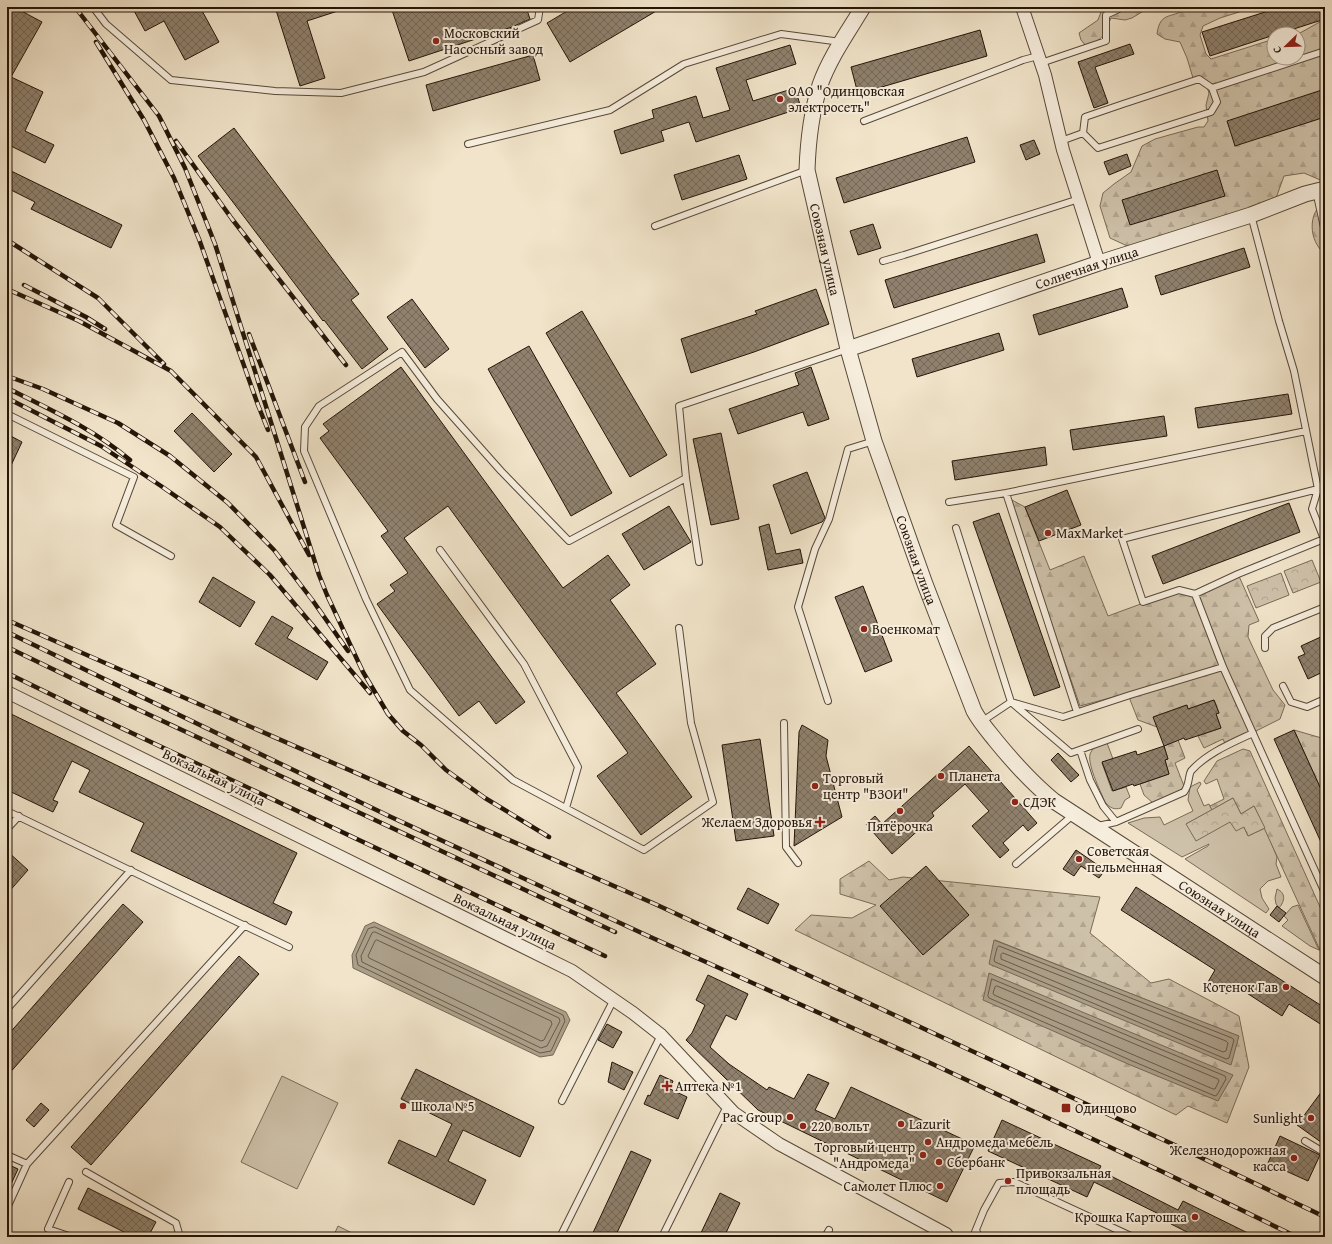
<svg xmlns="http://www.w3.org/2000/svg" width="1332" height="1244" viewBox="0 0 1332 1244" font-family="'Gentium Book Plus',serif">
  <style>
    .green { fill: #cec1a9; stroke: #796b58 }
    .forest { fill: url(#forest-firs); stroke: #796b58; fill-rule: evenodd }
    .park { fill: url(#park-crowns); stroke: #796b58 }
    .water { fill: #ab9e88; stroke: #756755 }
    .lines { fill: none; stroke-linecap: round; stroke-linejoin: round }
    .shore { stroke: #685a48; stroke-width: 1 }
    .building { fill: url(#building-cross-hatch); stroke: #241508 }
    .service-casing { stroke: #574938; stroke-width: 8 }
    .minor-casing { stroke: #574938; stroke-width: 14 }
    .tertiary-casing { stroke: #574938; stroke-width: 17 }
    .service { stroke: #f6eddd; stroke-width: 6 }
    .minor { stroke: #f6eddd; stroke-width: 12 }
    .tertiary { stroke: #f6eddd; stroke-width: 15 }
    .rail-casing { stroke: #241508; stroke-width: 4.5 }
    .rail { stroke: #f6eddd; stroke-width: 3; stroke-dasharray: 9; stroke-linecap: butt }
    .poi-dot { fill: #8f2418; stroke: #f6eddd; stroke-width: 1.5 }
    .labels { text-anchor: middle; dominant-baseline: central; stroke-width: 4; stroke-linejoin: round; paint-order: stroke }
    .poi-label { font-size: 14px; fill: #241508; stroke: #f6eddd; text-anchor: start }
    .street-label { font-size: 14px; fill: #241508; stroke: #f6eddd }
  </style>
  <defs>
    <pattern id="forest-firs" width="22" height="20" patternUnits="userSpaceOnUse"><rect width="22" height="20" fill="#cec1a9"/><path d="M5 1l3.5 6h-7zM16 11l3.5 6h-7z" fill="#b1a590"/></pattern>
    <pattern id="park-crowns" width="20" height="18" patternUnits="userSpaceOnUse"><rect width="20" height="18" fill="#cec1a9"/><path d="M2 6a3 3 0 1 1 6 0M12 15a3 3 0 1 1 6 0" fill="none" stroke="#b1a590"/></pattern>
    <pattern id="building-cross-hatch" width="8" height="8" patternUnits="userSpaceOnUse"><rect width="8" height="8" fill="#8f816d"/><path d="M0 0l8 8M0 8l8-8" fill="none" stroke="#756858"/></pattern>
  </defs>
  <rect width="100%" height="100%" fill="#f1e4ca"/>
  <filter id="stains"><feTurbulence type="fractalNoise" baseFrequency=".005" numOctaves="4"/><feColorMatrix values="0 0 0 0 .2 0 0 0 0 .09 0 0 0 0 .02 0 0 0 .5 -.17"/></filter>
  <radialGradient id="worn" r=".72"><stop offset=".6" stop-color="#630" stop-opacity="0"/><stop offset="1" stop-color="#630" stop-opacity=".3"/></radialGradient>
  <path class="green" d="M1107,743l6,16 -11,4 10,28 14,-4 4,10 -5,3 -4,8c-7,2 -11,0 -16,-6 -4,-10 -20,-41 -14,-50 3,-6 10,-7 16,-9z
    M1200,782l1,2 -4,6 7,16 5,-2 3,6 -26,14 44,-2 14,5 4,9 17,-8 12,29 -1,7 5,13 -13,4 -8,8 2,9 7,11 -3,4 -81,-54 23,-13 1,-2 -27,13 -54,-34 16,-5 16,-1 4,8 29,-14 -5,-11 2,-13z
    M1277,889c9,4 8,12 2,19l-3,-4 -1,-6z
    M1298,905l21,45 -9,-4 -28,-20 6,-6 -4,-4 8,-9z
    M282,1076l56,27 -41,86 -56,-27z
    M338,1226l22,11h-27z"/>
  <path class="forest" d="M1105,7h45l-18,11 -7,2 -14,-2c-9,20 -5,19 -25,28l-5,-6 -2,-7 19,-13 4,-11z
    M1187,7h68l-35,11 -17,8 -3,9 6,19 5,5 63,-20v19h24v-24h-4l6,-1 25,-14v163l-21,-9 -20,3 -8,22 -5,6 -137,45 -24,-11 -10,-32 3,-13 11,-9 17,-12 11,-26 13,-7 43,-12h6l4,-6 -2,-16 3,-12 -3,-9 -13,-6 -6,-20 -7,-16 -15,-3 -8,-5c3,-25 18,-14 30,-27z
    M1325,202v51h-1c-15,-12 -17,-41 1,-51z
    M1008,498l17,9 25,63 34,-14 24,60 71,-26 16,4 43,-20 21,47 -10,4 -1,12 25,53 12,15 -5,14 -54,27 -3,-7 -19,9 -6,-12 23,-8 -5,-14 3,-1 -5,-13 -26,9 -2,-4 -32,12 3,10 -19,-7 -9,-23 81,-26 -130,35z
    M1294,730l31,9v59z
    M1178,740l7,18 -10,5 9,23 -1,3 -30,14 -9,-8 -4,-11 29,-10 -4,-14 3,-1 -4,-13z
    M1243,749l7,2 75,167v43l-71,-155 -13,8 -8,-16 -21,12 -2,-4 14,-7 -7,-20 -11,5 -2,-3 13,-20z
    M869,861l20,19 14,-3 197,20 -10,36 61,50 18,-4 70,37 10,51 -22,56 -39,-17 -12,9 -381,-185 16,-15 41,3 24,-13 -36,-11v-15zM995,940l243,96 -248,-72z"/>
  <path class="park" d="M1312,560l9,22 -28,11 -9,-22z
    M1281,573l8,22 -33,13 -9,-22z
    M1233,798l8,16 13,-8 11,22 -17,8 -4,-9 -8,4 -6,-9 -34,19 -10,-17z"/>
  <path class="water" d="M374,922l192,90 4,8 -17,35 -13,2 -187,-89 -1,-13 13,-29z
    M994,940l245,96 -8,29 -242,-101z
    M989,973l244,102 -15,26 -90,-37 -145,-64z"/>
  <g class="lines">
    <path class="shore" d="M375,927l188,88 2,6 -14,30 -11,2 -182,-88 -2,-10 12,-26z
      M375,932l184,86 1,3 -13,25 -6,2 -179,-86 -1,-6 11,-23z
      M377,940l174,81 1,3 -8,16 -3,1 -172,-83 -1,-2 7,-15z
      M999,946l233,92 2,2 -5,18 -3,1 -231,-97 -1,-2 3,-12z
      M1003,953l223,88 2,2 -2,8 -3,1 -222,-93v-4z
      M992,979l233,97 1,3 -9,16 -2,1 -85,-36 -141,-62 -1,-2z
      M997,986l221,93 1,2 -4,8h-2l-219,-94 -1,-2 2,-6z"/>
  </g>
  <path class="building" d="M7,7h7l28,15 -31,55 32,15 -18,39 29,14 -9,18 -38,-19z
    M132,7h68l19,35 -34,18 -21,-39 -19,10z
    M275,7h68l1,2 -37,12 18,57 -25,8z
    M391,7h135l4,12 -18,8 -103,34z
    M574,7h89l-93,55 -23,-39z
    M1281,7h44v12l-47,15h-4v1l-64,21 -8,-24z
    M980,30l7,26 -129,38 -7,-27z
    M1130,44l4,10 -39,13 13,36 -14,5 -16,-46z
    M790,45l6,19 -50,16 7,21 42,-13 6,20 -105,34 -7,-20 -28,9 3,10 -43,13 -7,-23 40,-13 -2,-8 44,-14 7,22 27,-8 -14,-42z
    M533,55l7,25 -107,31 -7,-26z
    M1325,89v28l-90,29 -8,-25z
    M234,128l125,166 -8,6 37,49 -26,20 -38,-49 -1,1 -125,-165z
    M967,137l8,25 -131,41 -8,-25z
    M1034,140l6,14 -14,6 -6,-15z
    M1127,154l4,12 -22,9 -5,-13z
    M739,155l8,24 -65,21 -8,-25z
    M7,169l115,56 -11,23 -80,-39 4,-7 -28,-14z
    M1217,170l8,26 -95,29 -8,-25z
    M873,224l8,24 -23,7 -8,-24z
    M1037,234l8,28 -151,46 -9,-28z
    M1244,248l6,19 -89,28 -6,-19z
    M1122,288l6,19 -89,28 -6,-20z
    M816,289l13,35 -75,28 -63,21 -10,-34 76,-25 -2,-3z
    M412,299l37,50 -24,19 -38,-51z
    M582,311l85,144 -37,22 -84,-144z
    M999,333l5,17 -87,27 -5,-18z
    M529,346l83,147 -41,23 -83,-147z
    M401,367l162,221 45,-33 22,30 -20,15 46,64 -40,29 76,104 -51,38 -44,-59 31,-23 -180,-247 -44,32 121,164 -29,22 -17,-23 -20,15 -82,-112 18,-13 -5,-6 18,-12 -27,-37 7,-5 -68,-93 9,-7 -6,-7z
    M811,367l18,52 -21,7 -5,-14 -65,22 -9,-25 70,-24 -4,-12z
    M1288,394l4,20 -94,14 -3,-20z
    M192,413l40,41 -18,18 -40,-41z
    M1164,416l3,20 -94,14 -3,-20z
    M721,433l18,86 -28,6 -18,-86z
    M7,434l15,8 -15,32z
    M1045,447l2,18 -92,15 -3,-19z
    M807,472l18,46 -3,4 -31,12 -18,-49z
    M1067,490l14,35 -42,16 -14,-34z
    M1289,503l11,29 -137,52 -11,-28z
    M669,506l22,36 -47,28 -22,-36z
    M999,513l61,174 -26,9 -61,-174z
    M769,524l7,30 24,-5 3,14 -35,7 -9,-43z
    M213,577l42,25 -15,25 -41,-25z
    M863,586l29,75 -27,11 -30,-75z
    M272,616l21,12 -6,10 41,24 -11,18 -62,-36z
    M1325,635v36l-17,8 -10,-22 7,-3 -4,-8z
    M1214,700l5,13 -3,1 5,14 -36,12 -1,-2 -20,8 -11,-29 34,-12 1,4z
    M7,712l290,141 -24,50 19,9 -6,13 -155,-74 13,-28 -65,-31 11,-22 -18,-9 -19,39 5,2 -5,10 -46,-22z
    M802,725l26,15 -2,16 16,61 -48,29 5,-114z
    M1294,730l31,68v53l-51,-112z
    M760,739l14,97 -38,5 -14,-96z
    M969,746l68,77 -9,8 -5,-6 -20,18 6,7 -9,8 -28,-32 17,-15 -24,-27 -33,29 2,3 -42,38 -26,-30 9,-8 7,8z
    M1164,746l4,13 -3,1 4,14 -35,12 -1,-2 -20,7 -11,-29 34,-11 1,4z
    M1058,753l21,22 -8,7 -20,-22z
    M1076,850l29,20 -6,8 -18,-12 -7,10 -11,-7z
    M7,851l21,19 -21,24z
    M926,866l43,49 -46,40 -43,-49z
    M1136,887l189,121v19l-36,-23 -7,12 -49,-32 -6,10 -19,-12 7,-12 -94,-60z
    M748,888l31,16 -11,20 -31,-15z
    M123,904l20,18 -136,154v-40z
    M1277,906l9,7 -7,9 -9,-7z
    M239,956l20,18 -168,191 -20,-18z
    M708,975l40,19 -12,26 -10,-5 -16,32 19,17 38,26 2,-3 25,12 14,-25 21,9 -14,27 20,9 16,-32 124,58 -28,57 -189,-92 -72,-70 6,-7 13,-28 -9,-5z
    M607,1024l15,8 -9,16 -15,-8z
    M612,1062l21,10 -9,18 -16,-8z
    M416,1069l118,58 -14,30 -57,-27 -15,31 38,19 -12,25 -86,-42 11,-23 37,17 16,-33 -51,-25z
    M660,1075l13,6 -3,8 17,8 -9,22 -34,-15 4,-9 2,1z
    M1325,1087v58l-28,-20z
    M41,1103l8,7 -15,17 -8,-7z
    M1002,1120l99,46 -2,4 79,40 5,-9 73,36h-59l-26,-13 2,-3 -79,-39 -7,15 -99,-46z
    M1280,1136l40,19 -12,26 -40,-18z
    M631,1151l20,9 -36,77h-24z
    M7,1164l11,5 -11,24z
    M88,1188l68,34 -8,15h-14l-56,-28z
    M720,1193l20,10 -16,34h-25z"/>
  <g class="lines">
    <g class="service-casing">
      <path id="service" d="M93,7l13,17 65,56 104,11 66,2 83,-21 114,-52 2,-13
        M1041,63l65,-22v-26l17,-8
        M1212,88l113,-37
        M864,121l159,-61 15,-4
        M1061,141l22,-8 15,15 113,-36 6,-10 -5,-14 -13,-9 -76,25 -38,13 -2,16
        M468,144l142,-34 74,-46 97,-30 60,8
        M1316,191l9,41
        M1251,215l28,106 15,50 24,118
        M655,226l152,-56
        M883,261l21,-6 175,-56
        M7,414l127,63 -18,48 55,31
        M1318,489l-6,20 12,30 -86,35 -43,20 -16,-4 -36,12 -21,-63z
        M949,502l57,-9
        M956,528l55,174 60,51 67,-24
        M440,550l84,114 54,103 -12,41
        M699,562l-13,-84 -7,-72 169,-57
        M1195,594l28,73 102,226
        M679,628l12,95 22,79 -69,48 -131,-70 -103,-90 -44,-91 -62,-148 1,-24 14,-21 83,-54 35,47 64,72 68,70 117,-63
        M1265,648v-12l8,-8 52,-21
        M1283,686l8,16 16,5 18,-8
        M828,701l-30,-94 17,-58 14,-30 19,-70 26,-8
        M1077,712l-71,-219 300,-62
        M981,722l30,-20 52,15 67,-22 93,-28
        M784,723l2,124 12,16
        M1080,750l10,30 13,26 13,16
        M7,811l282,136
        M1098,826l18,-4 68,-30c6,-8 4,-16 7,-21 16,-18 41,-28 62,-38
        M7,829l12,-13
        M1016,864l57,-49
        M7,1009l124,-139
        M562,1101l52,-102
        M1305,1141l20,12
        M7,1155l20,9
        M86,1172l90,51 4,14
        M69,1182l-21,47 24,8
        M7,1208l20,-44 218,-239
        M976,1230l3,7
        M560,1237l101,-202
        M662,1237l65,-131
        M825,1237l4,-7
        M973,1237l11,-27 15,-27 15,-1 119,55"/>
    </g>
    <g class="minor-casing">
      <path id="minor" d="M1022,7l23,68 18,75 36,113
        M7,692l565,279 61,42 28,22 73,78 45,31 167,90 2,3"/>
    </g>
    <g class="tertiary-casing">
      <g id="tertiary">
        <path id="s1" d="M863,7c-15,25 -33,50 -43,78 -9,28 -12,56 -13,85l41,179 26,92 51,143 49,127c6,11 14,20 22,30 18,22 36,42 58,60l271,176"/>
        <path id="s2" d="M848,349l251,-86 152,-48 54,-21 20,-5"/>
      </g>
    </g>
    <use href="#service" class="service"/>
    <use href="#minor" class="minor"/>
    <use href="#tertiary" class="tertiary"/>
    <g class="rail-casing">
      <path id="rail" d="M75,7l84,109 26,52 30,76 104,331 8,20 36,77 25,42 15,17 18,14 25,25 39,28 64,39
        M96,42l48,78 30,58 25,61 59,166 10,25
        M176,141l56,78 114,146
        M7,240l91,58 66,66
        M24,285l62,32 19,12
        M9,290l70,31 92,50 85,86 53,98
        M249,334l56,148
        M7,376l36,13 75,34 52,33 58,47 46,47 39,51 35,50
        M7,388c42,21 87,41 123,72
        M7,398l94,48 60,40 59,41 50,48 100,118
        M7,620l648,284 526,244 144,69
        M7,632l384,185 255,118 280,126 235,110 136,66
        M7,647l87,42 521,243
        M7,673l76,37 522,246"/>
    </g>
    <use href="#rail" class="rail"/>
  </g>
  <g class="poi-dot">
    <circle cx="436" cy="41" r="4"/>
    <circle cx="780" cy="99" r="4"/>
    <circle cx="1048" cy="533" r="4"/>
    <circle cx="864" cy="629" r="4"/>
    <circle cx="941" cy="776" r="4"/>
    <circle cx="815" cy="786" r="4"/>
    <circle cx="1015" cy="802" r="4"/>
    <circle cx="900" cy="811" r="4"/>
    <path d="M818 816h4v4h4v4h-4v4h-4v-4h-4v-4h4z"/>
    <circle cx="1079" cy="859" r="4"/>
    <circle cx="1286" cy="987" r="4"/>
    <path d="M665 1080h4v4h4v4h-4v4h-4v-4h-4v-4h4z"/>
    <circle cx="403" cy="1106" r="4"/>
    <rect x="1061" y="1103" width="10" height="10" rx="2"/>
    <circle cx="790" cy="1117" r="4"/>
    <circle cx="1311" cy="1118" r="4"/>
    <circle cx="901" cy="1124" r="4"/>
    <circle cx="803" cy="1126" r="4"/>
    <circle cx="928" cy="1142" r="4"/>
    <circle cx="923" cy="1155" r="4"/>
    <circle cx="1294" cy="1158" r="4"/>
    <circle cx="939" cy="1162" r="4"/>
    <circle cx="1008" cy="1181" r="4"/>
    <circle cx="940" cy="1186" r="4"/>
    <circle cx="1195" cy="1217" r="4"/>
  </g>
  <g class="labels">
    <g class="poi-label">
      <text x="444" y="33">Московский<tspan x="444" dy="16">Насосный завод</tspan></text>
      <text x="788" y="91">ОАО "Одинцовская<tspan x="788" dy="16">электросеть"</tspan></text>
      <text x="1056" y="533">MaxMarket</text>
      <text x="872" y="629">Военкомат</text>
      <text x="949" y="776">Планета</text>
      <text x="823" y="778">Торговый<tspan x="823" dy="16">центр "ВЗОИ"</tspan></text>
      <text x="1023" y="802">СДЭК</text>
      <text x="812" y="822" text-anchor="end">Желаем Здоровья</text>
      <text x="900" y="826" text-anchor="middle">Пятёрочка</text>
      <text x="1087" y="851">Советская<tspan x="1087" dy="16">пельменная</tspan></text>
      <text x="1278" y="987" text-anchor="end">Котенок Гав</text>
      <text x="675" y="1086">Аптека №1</text>
      <text x="411" y="1106">Школа №5</text>
      <text x="1075" y="1108">Одинцово</text>
      <text x="782" y="1117" text-anchor="end">Pac Group</text>
      <text x="1303" y="1118" text-anchor="end">Sunlight</text>
      <text x="909" y="1124">Lazurit</text>
      <text x="811" y="1126">220 вольт</text>
      <text x="936" y="1142">Андромеда мебель</text>
      <text x="915" y="1147" text-anchor="end">Торговый центр<tspan x="915" dy="16">"Андромеда"</tspan></text>
      <text x="1286" y="1150" text-anchor="end">Железнодорожная<tspan x="1286" dy="16">касса</tspan></text>
      <text x="947" y="1162">Сбербанк</text>
      <text x="1016" y="1173">Привокзальная<tspan x="1016" dy="16">площадь</tspan></text>
      <text x="932" y="1186" text-anchor="end">Самолет Плюс</text>
      <text x="1187" y="1217" text-anchor="end">Крошка Картошка</text>
    </g>
    <g class="street-label">
      <text stroke="none"><textPath href="#s1" startOffset="257">Союзная улица</textPath></text>
      <text stroke="none"><textPath href="#s2" startOffset="252">Солнечная улица</textPath></text>
      <text stroke="none"><textPath href="#s1" startOffset="581">Союзная улица</textPath></text>
      <text transform="translate(214 777) rotate(26)">Вокзальная улица</text>
      <text stroke="none"><textPath href="#s1" startOffset="1061">Союзная улица</textPath></text>
      <text transform="translate(505 921) rotate(26)">Вокзальная улица</text>
    </g>
  </g>
  <rect width="1332" height="1244" fill="none" stroke="#f1e4ca" stroke-width="24"/>
  <rect x="8" y="8" width="1316" height="1228" fill="none" stroke="#241508" stroke-width="2"/>
  <rect x="12" y="12" width="1308" height="1220" fill="none" stroke="#241508"/>
  <g transform="translate(1286 46) rotate(247)"><circle r="19" fill="#f6eddd" stroke="#a29788"/>
  <path d="M0-3L7 15L0 10L-7 15Z" fill="#8f2418"/>
  <text y="-6" font-size="11" font-weight="bold" text-anchor="middle" fill="#241508">С</text>
  </g>
  <rect width="100%" height="100%" filter="url(#stains)"/>
  <rect width="100%" height="100%" fill="url(#worn)"/>
</svg>
